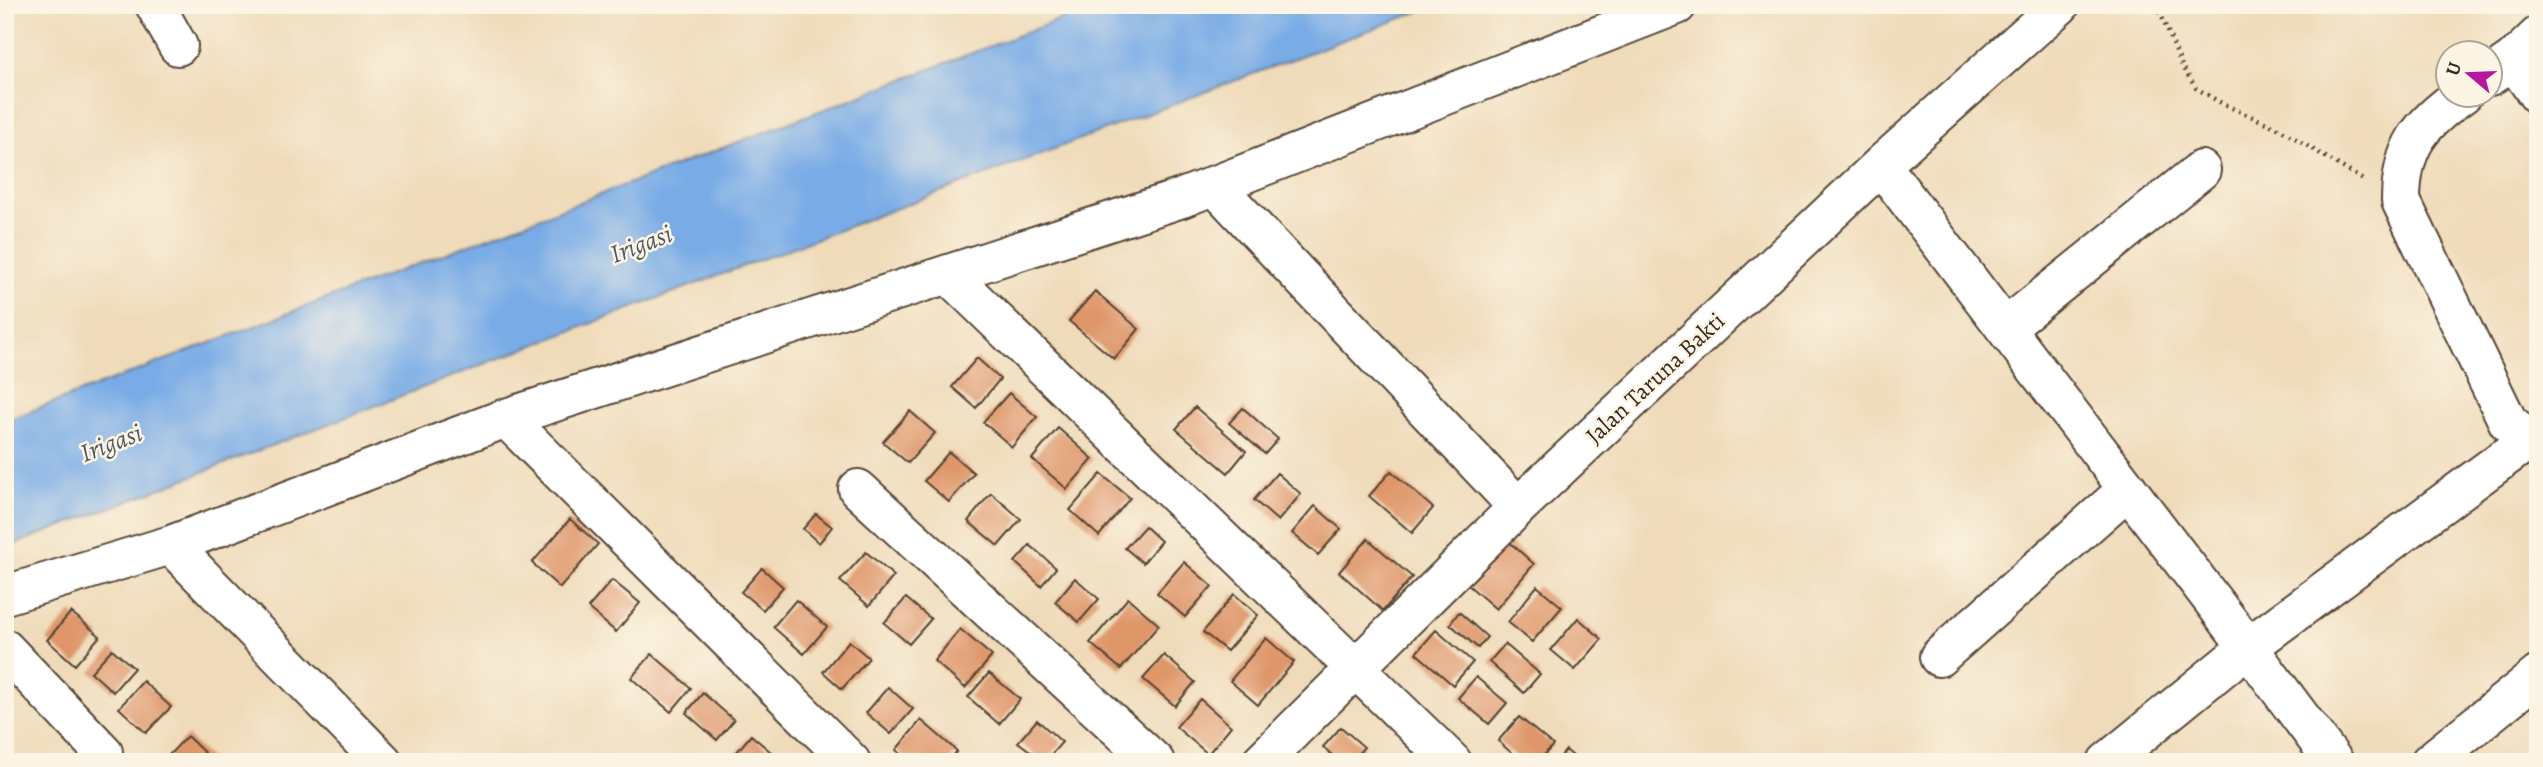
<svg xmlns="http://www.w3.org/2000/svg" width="2543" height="767" viewBox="0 0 2543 767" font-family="Alegreya,serif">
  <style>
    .water { fill: #79ace6; stroke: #5a6b82; stroke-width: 2 }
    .building { fill: #df976a }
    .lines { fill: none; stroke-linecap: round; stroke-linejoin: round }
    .street-casing { stroke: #564535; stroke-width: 42 }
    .path { stroke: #564535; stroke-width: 4.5; stroke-dasharray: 2 5; stroke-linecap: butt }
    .street { stroke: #fff; stroke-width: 38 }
    .labels { text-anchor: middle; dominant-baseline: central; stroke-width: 5; stroke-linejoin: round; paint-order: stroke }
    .street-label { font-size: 24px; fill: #3b2a1e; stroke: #fcf5e5 }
    .water-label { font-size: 26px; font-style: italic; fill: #515864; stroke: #fcf5e5 }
  </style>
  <rect width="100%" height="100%" fill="#fcf5e5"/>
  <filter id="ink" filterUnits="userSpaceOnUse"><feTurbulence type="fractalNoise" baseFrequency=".0143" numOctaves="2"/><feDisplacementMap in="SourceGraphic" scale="14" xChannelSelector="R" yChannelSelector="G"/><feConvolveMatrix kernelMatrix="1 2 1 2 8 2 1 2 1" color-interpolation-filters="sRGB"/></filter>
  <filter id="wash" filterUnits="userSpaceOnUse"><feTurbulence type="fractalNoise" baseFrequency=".00686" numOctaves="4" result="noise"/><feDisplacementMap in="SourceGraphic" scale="28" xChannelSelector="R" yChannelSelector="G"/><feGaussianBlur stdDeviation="1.57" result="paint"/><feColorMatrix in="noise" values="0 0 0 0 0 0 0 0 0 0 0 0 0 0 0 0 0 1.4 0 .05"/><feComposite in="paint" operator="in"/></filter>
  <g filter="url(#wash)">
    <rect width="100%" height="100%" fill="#efdbba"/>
    <path class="water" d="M1098,5h338l-910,343 -521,200v-127z"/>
    <g id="blocks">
      <path class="building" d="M1095,291l44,38 -25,30 -45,-38z
        M977,358l23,21 -24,29 -24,-21z
        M1009,393l28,24 -25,30 -29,-25z
        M1195,407l51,44 -18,22 -52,-44z
        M1243,408l35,31 -13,15 -36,-31z
        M910,411l25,22 -27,30 -25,-21z
        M1058,428l35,31 -26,30 -35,-30z
        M949,452l25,21 -25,29 -25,-21z
        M1391,471l42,37 -21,25 -43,-37z
        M1277,473l24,21 -23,27 -24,-21z
        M1101,474l29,24 -31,38 -29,-26z
        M991,493l30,26 -23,27 -30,-25z
        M1315,506l26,23 -23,26 -26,-22z
        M816,514l16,13 -13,16 -16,-14z
        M570,519l28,25 -38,44 -28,-25z
        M1145,526l16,15 -18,22 -18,-15z
        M1368,539l44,38 -29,34 -44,-39z
        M1506,539l28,25 -38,45 -29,-25z
        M1030,545l26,23 -15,18 -26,-24z
        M866,552l28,24 -25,30 -29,-25z
        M1184,562l28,24 -27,31 -28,-24z
        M762,568l21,19 -20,23 -22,-18z
        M1075,578l24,21 -20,23 -24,-20z
        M612,580l28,23 -24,29 -28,-24z
        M1537,586l25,21 -30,35 -24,-20z
        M1234,594l24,21 -31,36 -24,-19z
        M906,598l25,21 -22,25 -25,-21z
        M1128,598l31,27 -38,44 -31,-26z
        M796,600l31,27 -23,27 -31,-27z
        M71,612l29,24 -25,29 -28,-25z
        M1459,612l28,25 -9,11 -28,-24z
        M1578,618l24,21 -27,31 -24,-20z
        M960,629l32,27 -27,32 -31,-27z
        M1436,630l37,32 -20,23 -37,-32z
        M1266,638l28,24 -36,43 -28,-24z
        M849,641l20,17 -27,31 -19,-17z
        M1505,644l35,30 -16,19 -35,-31z
        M112,649l22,19 -21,24 -22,-20z
        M652,654l39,34 -20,24 -40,-34z
        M1164,655l31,27 -20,24 -32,-27z
        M989,673l31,26 -21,25 -31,-27z
        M1476,677l31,26 -18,21 -31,-26z
        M143,681l28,26 -25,26 -27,-25z
        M888,687l25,22 -22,25 -25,-21z
        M703,693l31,27 -17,20 -31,-27z
        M1200,699l31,27 -23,28 -32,-27z
        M1519,717l34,28 -15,17h-16l-24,-21z
        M921,720l36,31 -9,11h-38l-14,-12z
        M1037,720l25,22 -17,20 -27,-20z
        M1341,727l23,20 -13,15h-11l-17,-15z
        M751,735l27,23 -3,4 -44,-3z
        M187,736l27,26h-38l-7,-7z
        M1566,750l14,12h-24z"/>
    </g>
  </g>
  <g filter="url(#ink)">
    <use href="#blocks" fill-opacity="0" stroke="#564535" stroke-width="2"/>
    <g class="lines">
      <g class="street-casing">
        <path id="street" d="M155,5l23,41
          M2513,60l25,35
          M2490,76l23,-16 25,-24
          M2463,94c-43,30 -62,53 -62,107l107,221 11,9 15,5 4,-3
          M1881,165l367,482 -141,115
          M1214,185l304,322
          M948,274l504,488
          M2005,328l196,-158
          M506,418l345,344
          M858,489l297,273
          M171,545l212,217
          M5,595l166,-50 335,-127 676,-220 495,-193
          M5,649l98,103
          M1939,657l189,-168
          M1261,762l257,-255 363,-342 179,-160
          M2334,762l-86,-115 286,-211
          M2430,762l108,-87"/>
      </g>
      <path class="path" d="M2157,5l25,61 14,22 27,16 57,25 83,51"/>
      <use href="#street" class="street"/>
    </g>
  </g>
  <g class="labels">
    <g class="street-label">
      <text transform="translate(1655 378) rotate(-43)">Jalan Taruna Bakti</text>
    </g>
    <g class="water-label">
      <text transform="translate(641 244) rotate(-21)">Irigasi</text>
      <text transform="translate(111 443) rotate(-21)">Irigasi</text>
    </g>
  </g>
  <rect width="2543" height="767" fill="none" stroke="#fcf5e5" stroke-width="28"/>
  <g transform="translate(2469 74) rotate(289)"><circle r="33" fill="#fcf5e5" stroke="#afa495" stroke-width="2"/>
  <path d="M0-5L12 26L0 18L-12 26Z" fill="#b5179e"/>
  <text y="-10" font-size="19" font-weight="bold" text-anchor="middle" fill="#3b2a1e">U</text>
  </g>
</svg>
